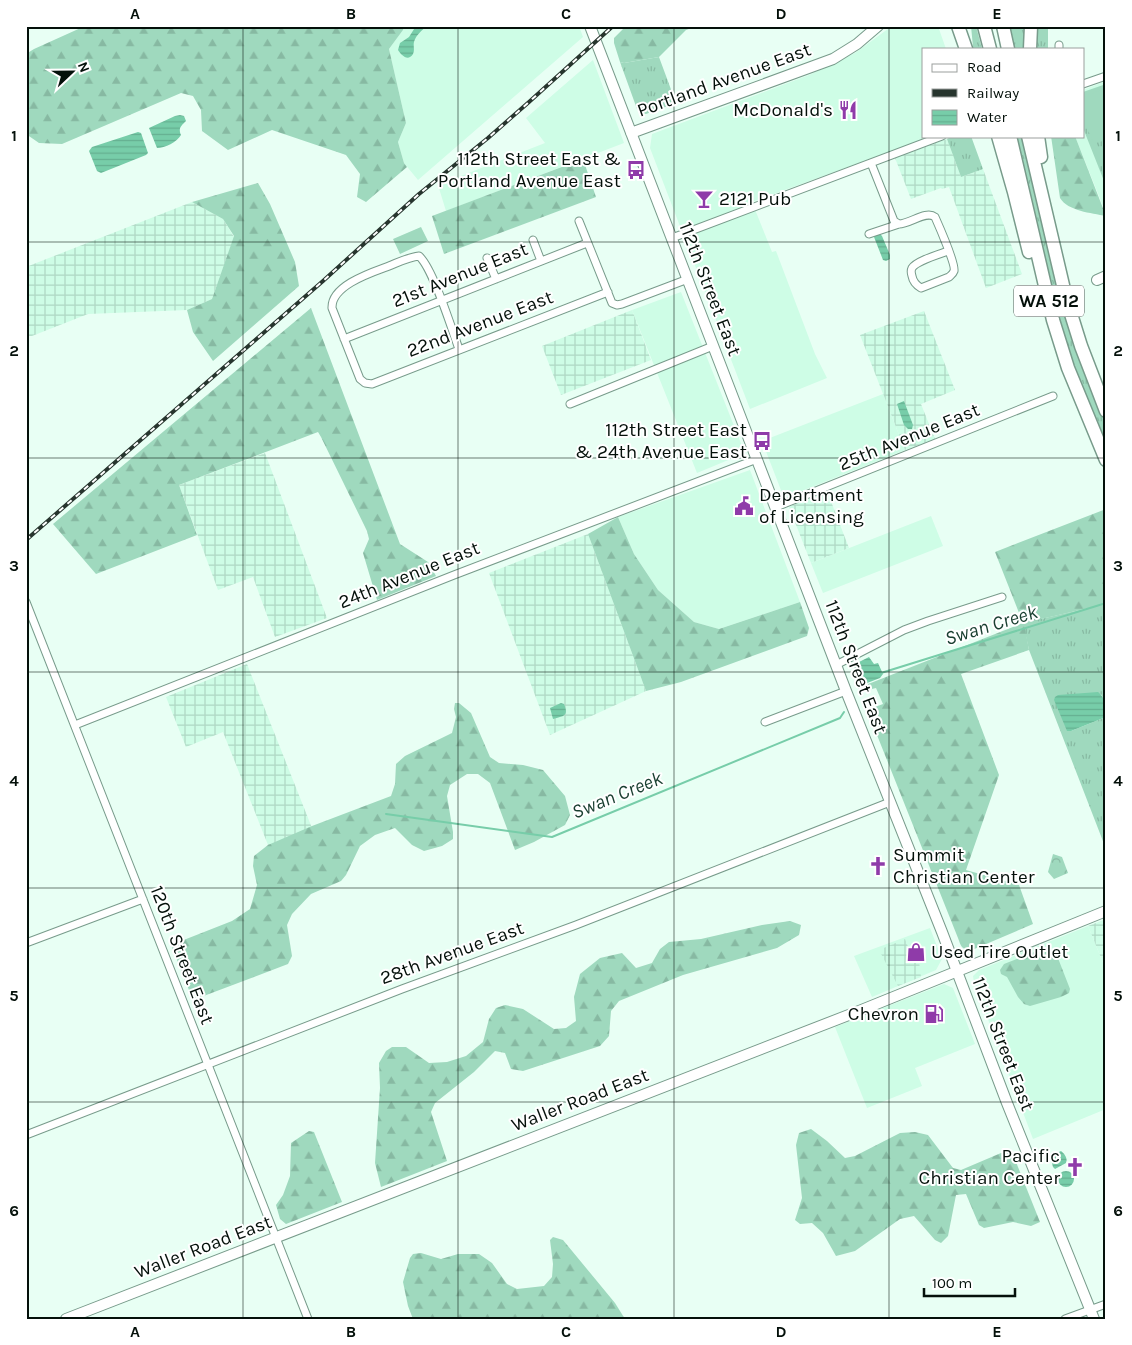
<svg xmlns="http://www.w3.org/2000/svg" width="1132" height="1345" viewBox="0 0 1132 1345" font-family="Karla,sans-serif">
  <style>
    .built { fill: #cefde6 }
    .industrial { fill: url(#industrial-grid) }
    .grass { fill: url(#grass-tufts) }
    .forest { fill: url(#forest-firs) }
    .park { fill: url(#park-crowns) }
    .pitch { fill: #9fd9be }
    .water { fill: url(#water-rules) }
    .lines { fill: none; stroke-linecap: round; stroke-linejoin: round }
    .stream { stroke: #77cda9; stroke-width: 2 }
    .street-casing { stroke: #789b8b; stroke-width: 9 }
    .secondary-casing { stroke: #789b8b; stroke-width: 12 }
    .highway-casing { stroke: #789b8b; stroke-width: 15 }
    .street { stroke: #fff; stroke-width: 7 }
    .secondary { stroke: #fff; stroke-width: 10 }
    .highway { stroke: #fff; stroke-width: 12 }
    .rail-casing { stroke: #27352e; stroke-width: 4 }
    .rail { stroke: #fff; stroke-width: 2; stroke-dasharray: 5.5; stroke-linecap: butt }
    .grid { fill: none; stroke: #04100a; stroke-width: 1; stroke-opacity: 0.55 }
    .labels { text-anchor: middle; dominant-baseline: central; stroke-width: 4; stroke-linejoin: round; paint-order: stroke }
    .shield { fill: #fff; stroke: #4f5854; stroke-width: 1 }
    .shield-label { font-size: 18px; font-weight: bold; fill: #04100a }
    .street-label { font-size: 19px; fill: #04100a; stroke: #fff }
    .poi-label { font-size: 19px; fill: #04100a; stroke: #fff; text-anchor: end }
    .water-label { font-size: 20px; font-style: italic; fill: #193f30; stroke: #fff }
    .neatline { fill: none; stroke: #04100a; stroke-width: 2 }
    .grid-label { font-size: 16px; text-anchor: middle; font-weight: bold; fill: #04100a }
  </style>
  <defs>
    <pattern id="industrial-grid" width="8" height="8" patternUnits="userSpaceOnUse" patternTransform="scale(1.25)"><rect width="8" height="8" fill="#cefde6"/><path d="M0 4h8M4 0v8" fill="none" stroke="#afd8c4"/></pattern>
    <pattern id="grass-tufts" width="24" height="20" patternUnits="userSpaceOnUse" patternTransform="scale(1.25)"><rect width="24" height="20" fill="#9fd9be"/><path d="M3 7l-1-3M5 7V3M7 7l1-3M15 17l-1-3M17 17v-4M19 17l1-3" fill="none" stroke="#87b9a2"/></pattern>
    <pattern id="forest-firs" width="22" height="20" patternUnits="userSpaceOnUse" patternTransform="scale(1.25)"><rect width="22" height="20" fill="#9fd9be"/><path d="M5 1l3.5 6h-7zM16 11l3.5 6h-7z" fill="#87b9a2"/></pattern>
    <pattern id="park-crowns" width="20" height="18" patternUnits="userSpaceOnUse" patternTransform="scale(1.25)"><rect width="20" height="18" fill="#9fd9be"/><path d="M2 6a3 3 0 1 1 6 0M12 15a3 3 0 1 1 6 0" fill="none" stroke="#87b9a2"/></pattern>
    <pattern id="water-rules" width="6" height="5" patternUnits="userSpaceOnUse" patternTransform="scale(1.25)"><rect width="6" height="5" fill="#77cda9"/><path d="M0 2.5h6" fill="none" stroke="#65af90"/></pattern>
  </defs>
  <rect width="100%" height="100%" fill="#e8fff4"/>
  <path class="built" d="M404,26h175l4,11 -165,143 -14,-17 -6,-21 8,-19 -17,-74 14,-19z
    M892,26h46l8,23h-23v87h10l-181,66 20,50 4,-1 39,103 12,24 -77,31 -100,-261 2,-14 157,-59 46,-22z
    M593,60l31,83 -178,68 -8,-26 107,-42 -19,-25z
    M1106,81v133l-31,-78h8v-46z
    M681,292l61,154 -4,10 -41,17 -65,-163z
    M883,394l22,56 -121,48 -22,-57z
    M750,470l50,132 -81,27 -25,-7 -36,-32 -24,-36 -16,-37z
    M931,516l12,30 -120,47 -12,-30z
    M1088,926l18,44v139l-73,30 -59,-157 -1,-6 6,-6z
    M930,928l12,31 -6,11 -64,27 -18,-41z
    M944,984l9,4 22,56 -60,24 7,18 -55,22 -32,-81z"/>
  <path class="industrial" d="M947,139l14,38 22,-8 39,105 -36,14 -37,-101 -7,2 -1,-1 -30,11 -16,-41z
    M192,202l31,17 11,18 -22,62 -25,11 -99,4 -56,22h-6v-69z
    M632,310l19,50 -90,35 -19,-49z
    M924,311l31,79 -34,14 14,35 -30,11 -45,-115z
    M265,453l62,165 -52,19 -22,-60 -35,13 -39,-105z
    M827,491l22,57 -38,15 -22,-56z
    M588,534l58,157 -96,44 -61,-162z
    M247,664l67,169 -44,17 -47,-118 -37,15 -20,-50z
    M1106,919v51l-18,-44z
    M905,939l9,23 5,-1 2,16 -23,9 -19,-36z"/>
  <path class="grass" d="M971,26h5l6,23h-10l1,-2z
    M1010,26h16l-1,23h-10z
    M1036,26h12v23h-13z
    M659,57l17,46 -30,11 -4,-1 -5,-4 -17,-47 4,1z
    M1106,84v102l-23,-58v-36z
    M953,136h18l12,33 -22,8 -14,-38z
    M1015,136h8l45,188 13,38 25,63v20c-15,-37 -31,-74 -42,-111 -20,-65 -33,-132 -49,-198z
    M1106,604v101l-5,-11 -30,37 35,-14v132l-77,-199 -6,-27z"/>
  <path class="forest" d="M85,26h319l-1,4 -14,19 17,74 -8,19 6,21 3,4 -41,35 -9,-5 3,-23 -14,-19 -74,-25 -44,20 -26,-19 -1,-21 -8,-14 -12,-3 -119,51 -23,-1 -13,-9v-80l8,-5z
    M626,26h71l-11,4 -27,27 -35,6 -4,-1 -6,-19v-5z
    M1051,136h24l31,80c-15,-3 -38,-5 -46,-18z
    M583,159l13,38 -152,57 -12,-38z
    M258,183l12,21 25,58 4,24 -86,75 -20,-29 -6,-22 25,-11 22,-63 -11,-17 -31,-17z
    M311,308l89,236 28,18 8,14 -59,24 -14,-47 6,-14 -2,-8 -46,-94 -3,-5 -139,53 18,50 -101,39 -43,-50z
    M1106,509v95l-82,19 5,27 -68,24 38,101 -33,95 53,15 14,39 -61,26c-11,0 -11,-4 -14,-12l-91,-228 16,-6 -7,-16 -16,4 -2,-4 165,-65 -28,-71z
    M618,517l16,37 24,36 36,32 25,7 81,-27 9,26 -2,8 -126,46 -35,9 -58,-157z
    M455,703h4l12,10 19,44 9,6 24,2 20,5 22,26 5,19 -5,10 -31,17 -19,8 -25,-67 -12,-9h-11l-17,11 -3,11 6,36v7l-11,7 -18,5 -12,-6 -17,-17 -20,7 -15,11 -14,29 -5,6 -30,13 -19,20 -5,11 5,31 -4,8 -95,36 -22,-55 61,-24 18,-12 7,-24 -4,-19 1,-10 14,-11 44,-19 79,-30 4,-12 1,-20 9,-8 47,-23 4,-16 -2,-8z
    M790,921l11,4 -2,10 -22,13 -94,27 -64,26 -8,10 -2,25 -9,10 -77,25 -12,-2 -6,-16 -10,-2 -21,21 -39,31 -4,9 16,49 -66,26 -6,-24 5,-75 -1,-25 7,-12 6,-4h14l23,16 18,-1 19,-6 17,-14 6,-23 7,-11 9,-3 18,4 31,20 12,-1 10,-7 -2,-24 6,-23 20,-16 22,-5 14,15 16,-5 8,-14 9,-7 32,-3 61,-14z
    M1044,948l7,2 5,3 14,36 -1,4 -8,4 -31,9 -6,-2 -6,-7 -11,-20 -6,-3 -1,-4 4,-6z
    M811,1129l16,12 18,17 10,-2 45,-23 15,-1 13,3 25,33 8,2 40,-17 11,-1 28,70 -9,4 -18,-4 -29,6 -5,-3 -13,-31 -10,1 -8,41 -7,7 -6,-3 -21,-24 -14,3 -45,32 -19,5 -13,-23 -11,-10 -12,1 -5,-4 7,-22 -6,-53 3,-12z
    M309,1131l5,1 28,70 -56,22 -6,-5 -4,-14 7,-10 7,-19 1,-33z
    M553,1237l10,3 52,63 10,16h-212l-5,-13 -5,-24 7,-24 3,-4 8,-1 20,6 17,-5h21l13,9 15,21 10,5 27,-3 8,-9 1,-13 -3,-24z"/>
  <path class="park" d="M1053,854l9,3 6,16 -14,6 -6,-7z"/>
  <path class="pitch" d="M1106,88v52l-11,3 -2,-1 -10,-24v-21z
    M421,227l7,14 -28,13 -7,-15z"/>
  <path class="water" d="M416,26h11c-5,4 -11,9 -13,16 -1,4 1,8 -1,12 -5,8 -12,1 -15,-4l2,-7 9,-6z
    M180,115l4,1 2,5c-5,5 -8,7 -5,14 -4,7 -16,13 -24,13l-8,-20 26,-12z
    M138,132l3,1 7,20 -2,2 -45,18 -4,-2 -8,-20 3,-4z
    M880,234l2,2 8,19v4l-4,2 -3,-1 -9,-23 1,-2z
    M904,401l9,24 -1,4h-4l-4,-4 -7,-21z
    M869,657l5,7 4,-1 5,11 -3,4 -18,7c-5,-5 -9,-14 -7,-21z
    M1098,692c8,6 8,16 8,25l-35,14h-4l-13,-31 1,-3 3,-2z
    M561,703l3,1c5,12 0,12 -11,15l-3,-11z
    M1061,1151c4,3 7,8 5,12l-11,6 -2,-2 -3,-11z
    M1058 1179a8 8 0 1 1 16 0a8 8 0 1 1-16 0Z"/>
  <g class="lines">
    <path class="stream" d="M881,673l225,-70
      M386,814l166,23 288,-119 4,-6"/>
    <g class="street-casing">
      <path id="street" d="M1059,45v4
        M1083,84l23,-8
        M871,163l23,58 5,3
        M579,221l33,82 5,2 5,-1 66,-25
        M869,234l30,-10c11,0 27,-14 36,-7 4,9 21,48 19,54 -1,3 -3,4 -5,6l-28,11c-5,-3 -8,-6 -9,-12 -1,-3 -1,-6 0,-8 4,-7 28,-14 36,-17
        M672,238l270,-102
        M533,240l8,21
        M487,258l9,21
        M344,339l243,-96
        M459,349c-7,-19 -26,-81 -40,-93 -10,1 -20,6 -30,10 -16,6 -58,19 -57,42l28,71 5,4 7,1 236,-92
        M570,404l143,-58
        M776,507l277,-111
        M26,602l282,717
        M836,665l68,-35 24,-9 74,-24
        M765,722l81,-31
        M75,725l379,-150 303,-116
        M26,943l117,-44
        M26,1135l376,-146 174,-64 314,-123
        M1065,1319l41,-15"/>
    </g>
    <g class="secondary-casing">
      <path id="secondary" d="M590,26l256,665 96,241 65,171 87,216
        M631,133l202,-74 24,-15 21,-18
        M1097,280l9,-4
        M66,1319l793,-308 247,-100"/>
    </g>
    <g class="highway-casing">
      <path id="highway" d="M958,26l8,23
        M984,26l6,23
        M1003,26l5,23
        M1030,49l1,-23
        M998,136l16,56 15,60
        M1010,136l43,184 15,48 38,92
        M1028,136l38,162 15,48 25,65
        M1038,136l3,21"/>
    </g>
    <use href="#street" class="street"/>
    <use href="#secondary" class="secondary"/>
    <use href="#highway" class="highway"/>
    <g class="rail-casing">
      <path id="rail" d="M26,540l297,-259 96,-87 69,-56 41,-36 84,-76"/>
    </g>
    <use href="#rail" class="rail"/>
  </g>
  <path class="grid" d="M243,26v1293M458,26v1293M674,26v1293M889,26v1293M26,242h1080M26,458h1080M26,672h1080M26,888h1080M26,1102h1080"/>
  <defs>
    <g id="restaurant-bare" transform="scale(1.5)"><path d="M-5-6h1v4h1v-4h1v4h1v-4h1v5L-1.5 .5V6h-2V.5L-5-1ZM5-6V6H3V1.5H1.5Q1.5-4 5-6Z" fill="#8f3ba9" stroke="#fff" stroke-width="2.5" paint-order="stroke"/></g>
    <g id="bus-bare" transform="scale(1.5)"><path d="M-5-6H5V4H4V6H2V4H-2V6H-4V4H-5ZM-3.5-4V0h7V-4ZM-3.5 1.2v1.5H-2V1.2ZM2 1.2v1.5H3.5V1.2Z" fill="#8f3ba9" stroke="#fff" stroke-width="2.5" paint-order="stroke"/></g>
    <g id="bar-bare" transform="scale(1.5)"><path d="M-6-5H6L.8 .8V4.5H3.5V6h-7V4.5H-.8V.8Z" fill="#8f3ba9" stroke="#fff" stroke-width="2.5" paint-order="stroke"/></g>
    <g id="civic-bare" transform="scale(1.5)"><path d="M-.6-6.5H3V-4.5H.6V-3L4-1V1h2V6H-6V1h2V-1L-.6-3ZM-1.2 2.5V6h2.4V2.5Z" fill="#8f3ba9" stroke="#fff" stroke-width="2.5" paint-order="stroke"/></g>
    <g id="church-bare" transform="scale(1.5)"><path d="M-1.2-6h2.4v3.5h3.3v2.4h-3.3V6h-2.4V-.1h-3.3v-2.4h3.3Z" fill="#8f3ba9" stroke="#fff" stroke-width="2.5" paint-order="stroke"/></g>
    <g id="shop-bare" transform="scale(1.5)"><path d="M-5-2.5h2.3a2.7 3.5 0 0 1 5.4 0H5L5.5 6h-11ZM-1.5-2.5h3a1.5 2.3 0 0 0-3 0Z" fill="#8f3ba9" stroke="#fff" stroke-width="2.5" paint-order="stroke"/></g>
    <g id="fuel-bare" transform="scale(1.5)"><path d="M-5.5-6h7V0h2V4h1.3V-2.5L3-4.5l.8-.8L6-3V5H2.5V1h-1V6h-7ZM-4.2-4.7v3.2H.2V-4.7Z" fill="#8f3ba9" stroke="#fff" stroke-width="2.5" paint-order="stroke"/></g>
  </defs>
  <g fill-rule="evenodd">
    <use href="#restaurant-bare" x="848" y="110"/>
    <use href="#bus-bare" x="636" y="170"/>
    <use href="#bar-bare" x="704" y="199"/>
    <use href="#bus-bare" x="762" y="441"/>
    <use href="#civic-bare" x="744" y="506"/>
    <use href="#church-bare" x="878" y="866"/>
    <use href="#shop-bare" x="916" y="952"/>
    <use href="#fuel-bare" x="934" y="1014"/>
    <use href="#church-bare" x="1075" y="1167"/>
  </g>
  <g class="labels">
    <rect class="shield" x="1014" y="285.5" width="70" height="31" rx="4"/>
    <g class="shield-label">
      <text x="1049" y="301">WA 512</text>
    </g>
    <g class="street-label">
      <text transform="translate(724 80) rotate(-20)">Portland Avenue East</text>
      <text transform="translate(460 275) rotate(-22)">21st Avenue East</text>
      <text transform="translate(710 289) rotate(69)">112th Street East</text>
      <text transform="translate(480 324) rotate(-21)">22nd Avenue East</text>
      <text transform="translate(909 437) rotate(-22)">25th Avenue East</text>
      <text transform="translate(409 575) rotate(-22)">24th Avenue East</text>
      <text transform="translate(856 667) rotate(69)">112th Street East</text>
      <text transform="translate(452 953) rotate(-20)">28th Avenue East</text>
      <text transform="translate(182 955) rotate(69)">120th Street East</text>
      <text transform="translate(1003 1044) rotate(69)">112th Street East</text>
      <text transform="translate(580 1100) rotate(-21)">Waller Road East</text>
      <text transform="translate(203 1247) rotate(-21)">Waller Road East</text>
    </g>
    <g class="poi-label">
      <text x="833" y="110">McDonald's</text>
      <text x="621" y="159">112th Street East &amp;<tspan x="621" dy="22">Portland Avenue East</tspan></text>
      <text x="719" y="199" text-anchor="start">2121 Pub</text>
      <text x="747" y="430">112th Street East<tspan x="747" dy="22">&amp; 24th Avenue East</tspan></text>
      <text x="759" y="495" text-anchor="start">Department<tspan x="759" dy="22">of Licensing</tspan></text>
      <text x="893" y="855" text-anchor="start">Summit<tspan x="893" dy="22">Christian Center</tspan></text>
      <text x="931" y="952" text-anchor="start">Used Tire Outlet</text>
      <text x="919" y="1014">Chevron</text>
      <text x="1060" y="1156">Pacific<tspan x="1060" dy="22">Christian Center</tspan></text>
    </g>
    <g class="water-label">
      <text transform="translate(991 625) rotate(-17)">Swan Creek</text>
      <text transform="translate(617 795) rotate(-22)">Swan Creek</text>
    </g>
  </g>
  <rect width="1132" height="1345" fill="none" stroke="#ffffff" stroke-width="55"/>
  <rect x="922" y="48" width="162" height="90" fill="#ffffff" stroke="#9b9f9d"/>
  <rect x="932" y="64" width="25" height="8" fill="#ffffff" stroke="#9b9f9d"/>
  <text x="967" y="72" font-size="15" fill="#04100a">Road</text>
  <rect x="932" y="89" width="25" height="8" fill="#27352e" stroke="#9b9f9d"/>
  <text x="967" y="98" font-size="15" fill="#04100a">Railway</text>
  <rect x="932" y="110" width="25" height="15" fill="url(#water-rules)" stroke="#9b9f9d"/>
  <text x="967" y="122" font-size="15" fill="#04100a">Water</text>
  <g transform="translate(72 72) rotate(68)" stroke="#ffffff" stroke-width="4" paint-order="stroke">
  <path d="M0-4L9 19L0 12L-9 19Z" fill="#04100a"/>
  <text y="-8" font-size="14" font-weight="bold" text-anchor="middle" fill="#04100a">N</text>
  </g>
  <path d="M924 1288v8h91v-8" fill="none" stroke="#04100a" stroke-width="2.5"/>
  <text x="932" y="1288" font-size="15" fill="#04100a" stroke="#ffffff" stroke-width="4" paint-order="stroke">100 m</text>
  <rect x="28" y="28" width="1076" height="1290" class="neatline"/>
  <g class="grid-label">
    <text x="135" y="19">A</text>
    <text x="351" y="19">B</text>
    <text x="566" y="19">C</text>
    <text x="781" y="19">D</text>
    <text x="997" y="19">E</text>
    <text x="14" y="141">1</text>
    <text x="1118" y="141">1</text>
    <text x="14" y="356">2</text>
    <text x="1118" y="356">2</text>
    <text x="14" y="571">3</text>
    <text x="1118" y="571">3</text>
    <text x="14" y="786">4</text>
    <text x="1118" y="786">4</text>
    <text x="14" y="1001">5</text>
    <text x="1118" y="1001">5</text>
    <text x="14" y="1216">6</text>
    <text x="1118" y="1216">6</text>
    <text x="135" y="1337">A</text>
    <text x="351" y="1337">B</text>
    <text x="566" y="1337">C</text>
    <text x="781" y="1337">D</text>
    <text x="997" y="1337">E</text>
  </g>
</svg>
